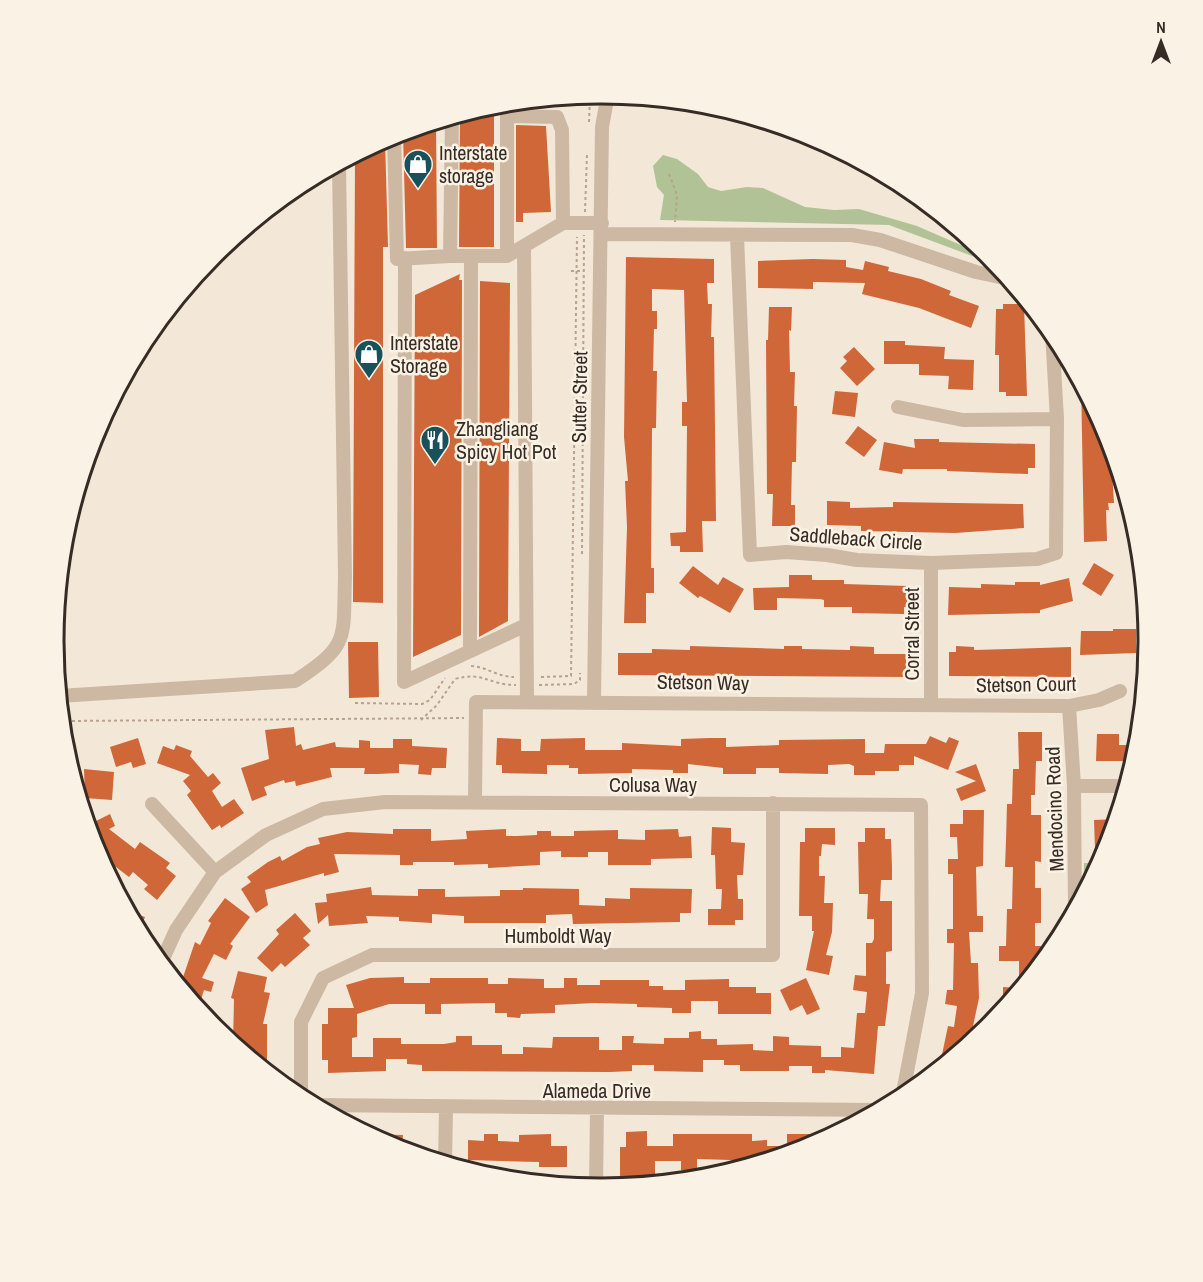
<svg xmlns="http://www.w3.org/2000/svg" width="1203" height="1282" viewBox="0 0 1203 1282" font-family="'Archivo Narrow',sans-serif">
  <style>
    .green { fill: #b1c396 }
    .building { fill: #cf6739 }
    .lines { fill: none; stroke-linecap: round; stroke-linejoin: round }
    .path { stroke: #b7a28d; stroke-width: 2; stroke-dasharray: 3 3; stroke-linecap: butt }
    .minor { stroke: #ccb8a3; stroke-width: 14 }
    .labels { text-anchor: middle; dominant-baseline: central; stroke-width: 5; stroke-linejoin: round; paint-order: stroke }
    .poi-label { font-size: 20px; fill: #362c25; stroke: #faf2e4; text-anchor: start }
    .street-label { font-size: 20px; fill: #362c25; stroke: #faf2e4 }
    .rim { fill: none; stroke: #362c25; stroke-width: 3 }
  </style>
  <rect width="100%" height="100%" fill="#f3e8d7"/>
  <path class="green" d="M663,155l14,4 21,15 10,13 13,4 26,-4 16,1 42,19 29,3 25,-1 58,17 46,20 20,3 16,17 -110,-41 -229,-5 4,-25 -7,-8 -4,-21z
    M1084,863h17l-17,31z"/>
  <path class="building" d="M494,104v143h-35l1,-133z
    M436,122l1,126h-31l-3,-116z
    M516,125l30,1 5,86 -28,1v9h-7z
    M385,139l3,108h-5v356l-30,-1 2,-447z
    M626,257l88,2v24h-7l1,21h4l-1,33h3l2,184h-14l1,31h-23v-6h-9l-1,-13 16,-1 1,-106h-5v-24h5l-3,-112 -32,-1v22h5v18h-3l-1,42h4l-1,57h-4l-1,140h3v25h-8v30h-22l3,-96 -2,-46h3l-4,-44z
    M813,259l33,1v7l17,3 2,-9 24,6 -1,4 33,8 30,12 -2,4 30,11 -8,22 -52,-20 -57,-14 3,-11 -52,-1v7l-55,-1v-27z
    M460,274l-1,6h3l-1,355 -48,22 2,-362z
    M480,281l30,2 -2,338 -29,16z
    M1003,304h21l3,92h-21v-4h-7v-37h-4l1,-46h7z
    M769,307h23l-1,24 -2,-1 1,42h5l-1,34h3l-1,56h-4l-1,43h4v21h-23l1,-32h-6l-1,-154h2z
    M884,341h21v4l40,2 -1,12 30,1 -1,30 -25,-1 1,-13 -30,-1v-11h-35z
    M854,347l21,22 -18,17 -17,-18 7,-7 -4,-4z
    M1081,382l29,58 4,63h-6l1,7h-3l1,31 -23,1z
    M835,391l23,2 -3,24 -23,-3z
    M858,426l19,14 -13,17 -19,-14z
    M914,439h25v3l96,2v24h-7v6l-81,-3v-2h-44l-1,5 -23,-4 5,-28 31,6z
    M827,501l23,1v6l43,-1v-5l130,2 1,24 -69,5 -94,-2v-5l-34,-1z
    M1094,563l20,12 -13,21 -19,-12z
    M693,566l25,19 5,-8 21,12 -14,24 -30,-17 -2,2 -19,-15z
    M789,575h23v5h32v4l64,2v21h-4v7l-52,-1v-6h-28v-7l-4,-1 -43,-1v12h-23l-1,-22 36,-1z
    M1069,578l4,23 -33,9v3l-92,2 1,-28 32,1v-4l34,1v-3h25v3z
    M1113,629h23v24l-56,2 1,-24h32z
    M348,642h30l1,55 -30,1z
    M690,646l94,3v-3h18v3l48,1v-4l24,1v7h32v23l-288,-2v-22h34v-4l38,1z
    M956,646l18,1v3l97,-3v30l-122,-1v-24h7z
    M294,727l2,19 5,-2 2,6 32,-8 1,5 23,1v-8l11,1v7h23v-9h19v7l35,2 -1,20h-14l-1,7 -13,-1 1,-9 -20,-1v9l-22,1h-13l1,-6h-35l2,9 -36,9 -1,-5 -10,2 -1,-3 -20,7 3,8 -15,6 -11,-33 28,-9 -4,-29z
    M1018,732h24v29h-6l-1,34h-4v20h10v47l-6,-1v27h6v35h-6v23h6v18l-28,34h-10v-11l16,1v-27h-20v-15h7l1,-37h5l1,-42h-8l1,-27 1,-36h5l1,-35h6z
    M1097,734h22v11h13v16h-36z
    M930,736l16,7 3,-6 10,4 -11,29 -34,-14v9h-15v6h-24v4h-21v-9l-5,-2 -21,1v9l-49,-1v-5h-23v6h-33v-6l-35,-4v9h-15v-3l-41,-1v4l-54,1v-6h-9v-3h-22v9l-45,-1v-8h-6l1,-27 24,1v12h19l1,-12 44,-1v12h37v-7l59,3v-7l29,-1h16v9l53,-2v-5l86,-1v14h19l1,-9h41z
    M138,738l8,26 -13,4 -2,-6 -15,5 -6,-20z
    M176,745l16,6 -2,5 18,21 5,-4 8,10 -9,8 10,16 12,-8 10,14 -23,15 -1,-3 -8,5 -25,-35 4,-4 -8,-10 7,-6 -33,-12 6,-17 11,4z
    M976,764l10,27 -25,10 -5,-12 20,-8 -21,-9z
    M84,769l30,3 -2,28 -27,-2z
    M963,810h21l-1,56 -7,1 1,49h6v16h-14l2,31h7l1,35 -10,47 -30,24 9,-43 6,1 3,-21 -12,-2 2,-14h6l1,-47h-7v-14h6v-55h-5v-15h10l-1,-22h-7v-13h13z
    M110,814l5,12 -6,3 26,20 5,-7 30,21 -4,5 10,8 -19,24 -13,-11 4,-4 -15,-13 -4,5 -13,-10 -4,5 -8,-6 -16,-41z
    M1117,819l-9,30h-13l-1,-29z
    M712,827l19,1v14l14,1 -2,32h-6l1,24h5v21h-8v5h-27v-16h13l1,-20h-6l-1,-34h-4z
    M805,828h30v17l-13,-1 -1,12h-2v20h6l-1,27h9l-1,29 -6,23 7,1 -4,19 -23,-5 8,-39h-2v-15h-13l1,-74h5z
    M865,828h20v11h6l1,28v13h-11l-1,21h12v50l-6,1v32h4l-5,42h-7l-4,48 -49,-4v3h-13v-7h-23v5h-49v-6h-16v-5h-21v12l-49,-1v-6h-22v6l-22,1 -188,-1v-6l-15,-1v-5h-21v12l-58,2v-13h-6v-36h6v-16h26l-8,-23 24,-7 34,-1v6h26v-5h58v6h20v-6l36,1v9h20v-10h13v7h23v-5h49v6h14v4h22v-10l44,-1v8h27v6h15v21h-53v-13h-27v12h-19v-5l-35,-1v-3l-43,-1 -39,2v8l-34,1 -1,4 -13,-1v-4h-12v-10l-54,1v10h-16v-10h-36l-32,10v23l-5,1v19h21v-19h28v6h43l12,-2v-6h16v9h30v9h21v-7l29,1 1,-11h46v13h23v-14h12l-1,7 31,1v-6h25v-6l12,-1v8h16v6l36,-1v6l20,1v-15l16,1v8l32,1v11h20v-10l13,1 3,-35h8l2,-21 -14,-2 2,-15 11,1v-33h6l2,-4v-20h-7l1,-25h-9l-1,-52h7z
    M393,829h38v12l36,-2 -1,-8 40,-2v7h11l20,-1v-4h14v5h23v-5l44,-1v9l27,1v-10l33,-1 1,8 12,-1 1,22 -41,1v6h-43v-13h-20v5h-27v-6l-21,1v13l-52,3v-4l-34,1v-3h-41v3h-13v-10l-66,-1 5,18 -15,4v-3l-59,17 3,15 -12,8 -15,-24 10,-7 -4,-5 21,-15 12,-6 2,5 25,-14 13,-3 -2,-6 29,-6 46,2z
    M371,887l1,8 46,1v-7h27v8l55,-1v-6h23v-2l56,1v16l26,1v-8l25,1v-11l62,1 -1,24h-11v9l-107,2 -1,-10 -26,1v8h-82v-7l-32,-2v9l-33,-2v-4l-33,-1 2,7 -39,3 -1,-11 -10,9 -3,-21 12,-1 -1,-8z
    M225,898l25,19 -20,27 3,2 -7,14 -12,-6 -12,24 12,4 -3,10 -7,-2 -6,19 -18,-23 15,-44 5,3 11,-22 -3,-2z
    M128,911l17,6 -6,15 -5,-9z
    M295,913l16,18 -8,7 7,7 -25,22 -4,-4 -9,9 -15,-14 22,-24 -3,-4z
    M238,971l29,6 -3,15 6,1 -7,31h4v47l-34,-28 1,-44 -3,-1z
    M806,978l14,31 -13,6 -5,-10 -12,6 -10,-21z
    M647,1131v15h26v-12h79v7l15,-1v6h20v-12h32l1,8 -55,19 -68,-2v11h-16v-9h-26v19l-11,-1v5l-24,3v-40h6v-15z
    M368,1134l35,1 -1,15 -10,-3z
    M484,1134h14v7l21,1v-7l32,-1v12h16v21h-28v-5l-71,-2v-20l16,1z"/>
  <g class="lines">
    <path class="path" d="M589,122l1,-27
      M669,174l8,21 -2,27
      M585,212l2,-58
      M571,271h12
      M582,554l2,-319
      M471,666c16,1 27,11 43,11
      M541,677l30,-1 6,-439
      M539,685l35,-1 6,-4v-7
      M355,703l67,1 8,-4 15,-22
      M421,720l16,-15 18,-26c28,-8 34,6 61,6
      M66,751v-30l398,-3
      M1087,870l10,1"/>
    <path class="minor" d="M452,117l-2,139h57
      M394,134l3,125 53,-3
      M563,223l-56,33v-140l50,1 5,13 1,93h39
      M601,234l251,1 28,5 96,32 33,7
      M737,236l13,319 36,-3 41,3 30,5 74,3 106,-4 19,-6 1,-134 -5,-87
      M524,246l3,455
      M405,258l-1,424 122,-57
      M898,407l65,13 94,-1
      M74,502l6,-19
      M470,651l1,-395
      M59,696l236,-15c55,-36 48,-41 50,-104l-6,-413
      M594,701l8,-574 6,-33
      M931,704v-141
      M1069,706l5,80 1,125
      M1074,786h53
      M475,802l1,-100 593,4 30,-6 21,-9
      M152,804l63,68
      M161,963l15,-33 39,-58 51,-37 57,-26 62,-7 536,3 1,188 -20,105
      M301,1098v-76l22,-44 49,-23h401v-152
      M314,1105l565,5
      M445,1163l1,-55
      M596,1188l1,-79"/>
  </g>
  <defs>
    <g id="shop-pin" transform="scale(1.5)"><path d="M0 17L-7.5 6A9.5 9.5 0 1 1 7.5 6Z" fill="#18515a" stroke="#faf2e4"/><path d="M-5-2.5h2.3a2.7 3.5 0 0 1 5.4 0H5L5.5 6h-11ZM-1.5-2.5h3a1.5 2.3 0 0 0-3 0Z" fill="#fff"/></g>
    <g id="restaurant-pin" transform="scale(1.5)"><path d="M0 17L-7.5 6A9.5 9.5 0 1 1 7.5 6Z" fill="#18515a" stroke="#faf2e4"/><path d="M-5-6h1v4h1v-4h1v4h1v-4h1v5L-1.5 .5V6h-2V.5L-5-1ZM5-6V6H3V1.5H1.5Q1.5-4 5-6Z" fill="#fff"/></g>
  </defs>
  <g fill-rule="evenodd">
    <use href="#shop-pin" x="418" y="164"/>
    <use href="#shop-pin" x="369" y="354"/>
    <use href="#restaurant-pin" x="435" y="440"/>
  </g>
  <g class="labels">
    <g class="poi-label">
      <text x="439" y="152">Interstate<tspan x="439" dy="23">storage</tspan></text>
      <text x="390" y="342">Interstate<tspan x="390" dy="23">Storage</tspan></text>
      <text x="456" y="428">Zhangliang<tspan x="456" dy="23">Spicy Hot Pot</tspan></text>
    </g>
    <g class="street-label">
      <text transform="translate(579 397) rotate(-89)">Sutter Street</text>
      <text transform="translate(856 538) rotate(4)">Saddleback Circle</text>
      <text transform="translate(911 634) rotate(-90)">Corral Street</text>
      <text transform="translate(703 682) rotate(1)">Stetson Way</text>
      <text transform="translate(1026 684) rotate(-1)">Stetson Court</text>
      <text x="653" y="784">Colusa Way</text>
      <text transform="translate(1054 809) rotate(-92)">Mendocino Road</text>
      <text x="558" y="935">Humboldt Way</text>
      <text x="597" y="1090">Alameda Drive</text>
    </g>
  </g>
  <path d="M0 0H1203V1282H0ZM64 641a537 537 0 1 1 1074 0a537 537 0 1 1-1074 0Z" fill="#faf2e4" fill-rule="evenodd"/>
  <path class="rim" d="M64 641a537 537 0 1 1 1074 0a537 537 0 1 1-1074 0Z"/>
  <g transform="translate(1161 42)" stroke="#faf2e4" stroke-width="4.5" paint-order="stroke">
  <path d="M0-4.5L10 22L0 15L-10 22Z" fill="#362c25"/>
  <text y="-9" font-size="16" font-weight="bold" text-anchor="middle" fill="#362c25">N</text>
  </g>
</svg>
